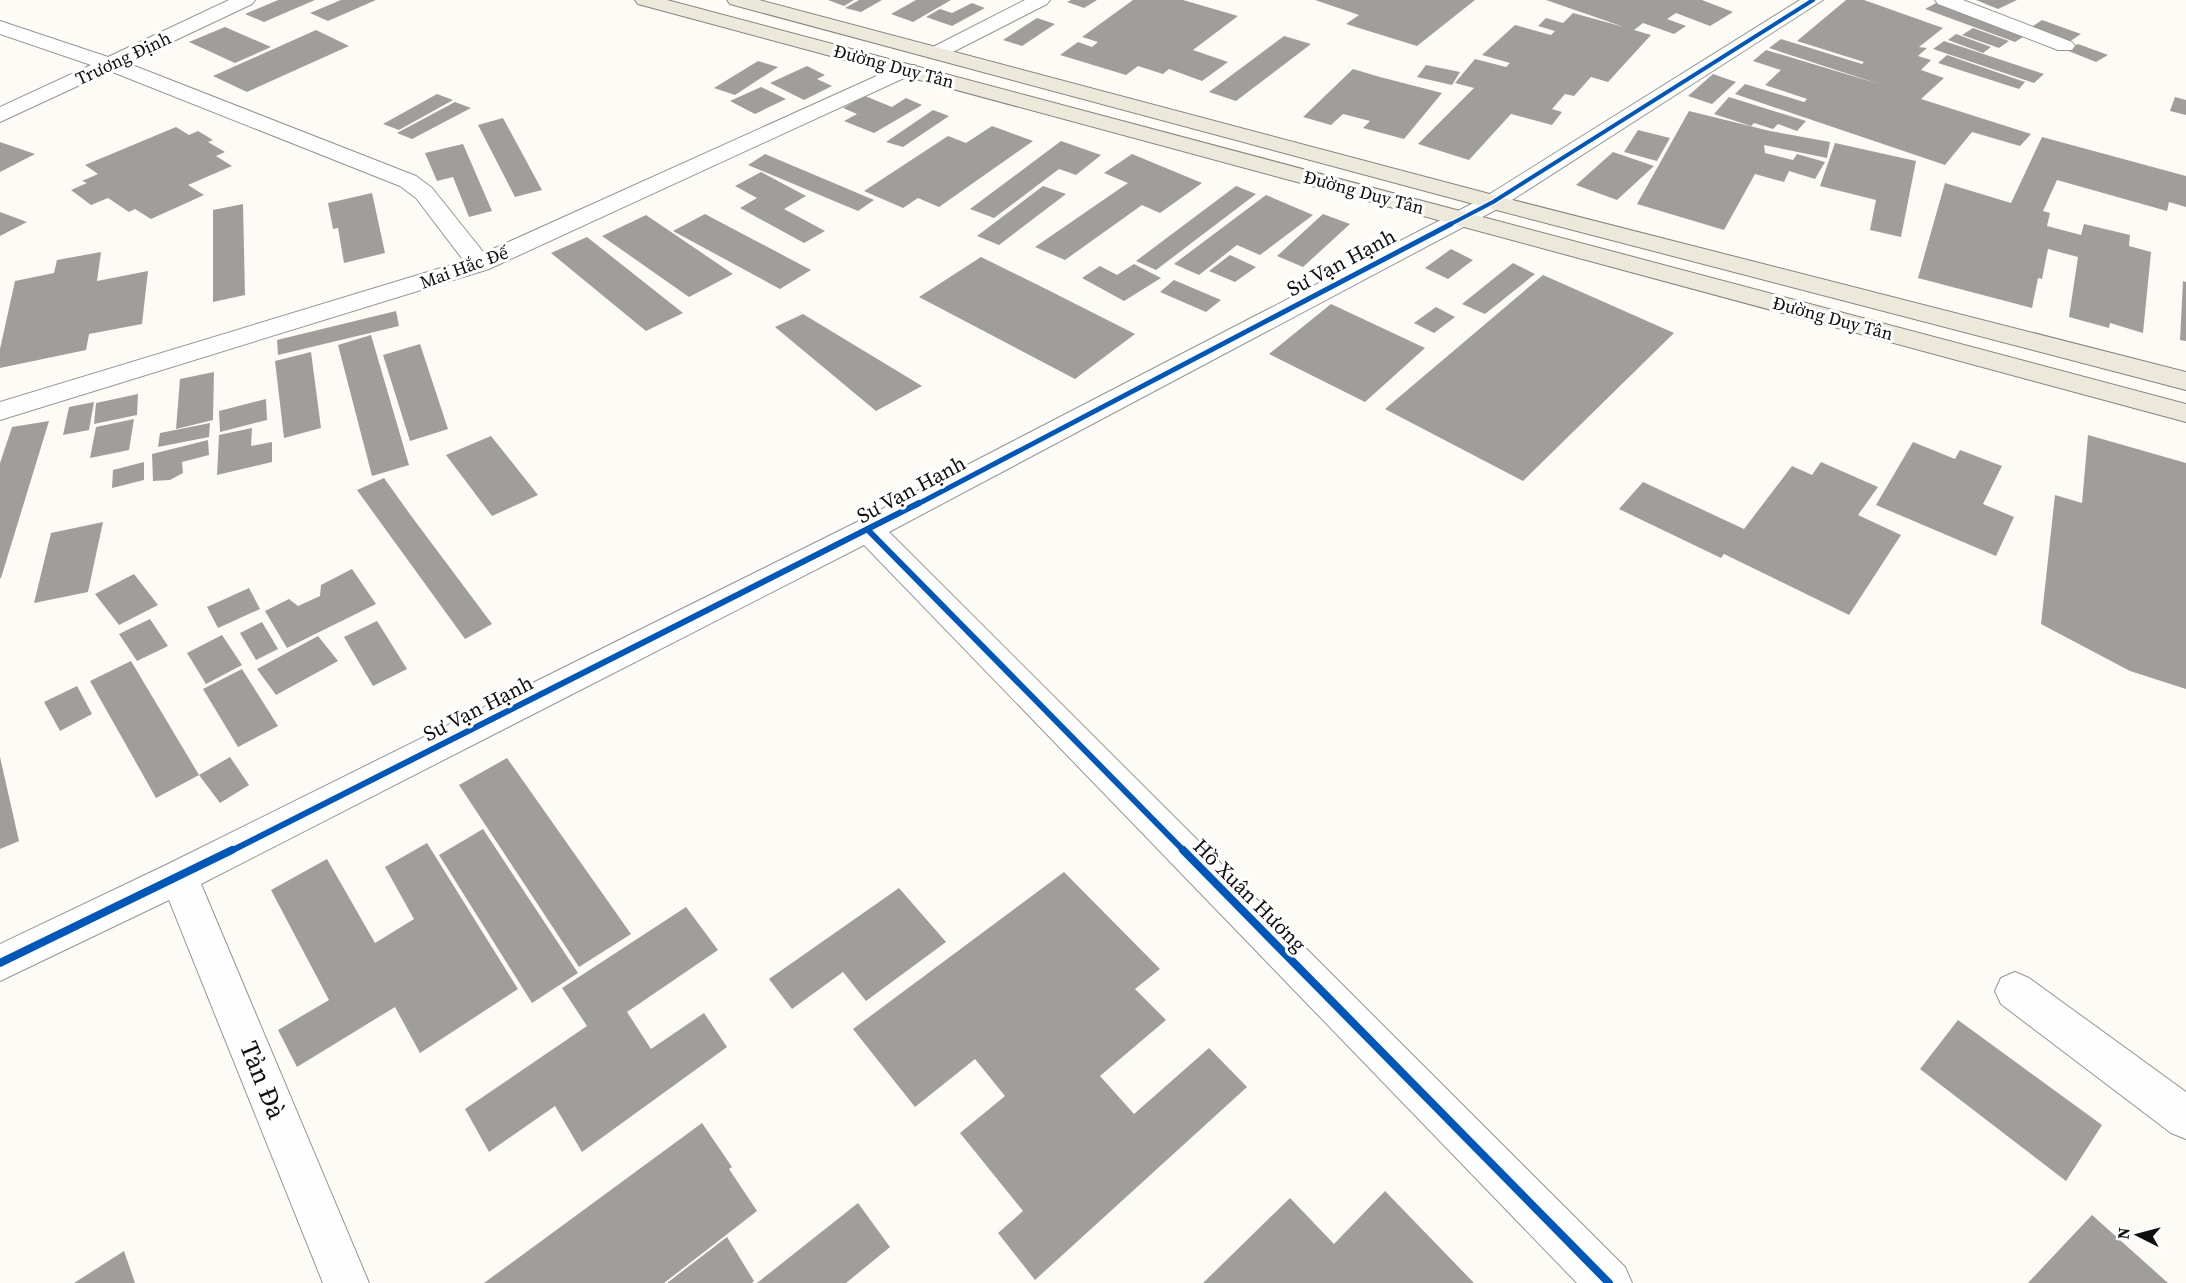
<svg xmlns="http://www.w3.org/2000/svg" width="2186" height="1283" viewBox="0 0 2186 1283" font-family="'Source Serif 4',serif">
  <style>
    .building { fill: #a09e9a }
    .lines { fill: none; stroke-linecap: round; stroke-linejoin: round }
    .minor-casing { stroke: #969593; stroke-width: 2 }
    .major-casing { stroke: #838380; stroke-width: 2 }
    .minor { fill: #fffefe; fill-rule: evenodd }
    .major { fill: #ede9da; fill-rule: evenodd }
    .cycleway-far3-casing { stroke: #fff; stroke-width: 6 }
    .cycleway-far2-casing { stroke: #fff; stroke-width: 8 }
    .cycleway-far1-casing { stroke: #fff; stroke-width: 10 }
    .cycleway-casing { stroke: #fff; stroke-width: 11 }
    .cycleway-far3 { stroke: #0057b8; stroke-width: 4 }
    .cycleway-far2 { stroke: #0057b8; stroke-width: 5 }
    .cycleway-far1 { stroke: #0057b8; stroke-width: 6 }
    .cycleway { stroke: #0057b8; stroke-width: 8 }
    .labels { text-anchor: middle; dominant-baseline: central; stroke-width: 6; stroke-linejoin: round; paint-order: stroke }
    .far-street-label { font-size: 18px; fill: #0f0f0f; stroke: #fff }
    .street-label { font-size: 21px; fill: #0f0f0f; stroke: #fff }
    .near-street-label { font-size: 26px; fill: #0f0f0f; stroke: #fff }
  </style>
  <rect width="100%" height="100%" fill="#fcfbf5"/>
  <path class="building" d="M278,0h37l-51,22 -19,-8z
    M341,0h35l-48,21 -18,-8z
    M828,0h26l-10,6z
    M859,0h23l-21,12 -16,-4z
    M916,0h35l-38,22 -22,-8z
    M1071,0h26l-13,8 -17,-6z
    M1133,0h50l55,16 -45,34 35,12 -26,19 -33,-12 -6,5 -25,-8 -12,9 -66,-20 18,-13 14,5 6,-5 -16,-5z
    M1315,0h160l-58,46 -71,-22 13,-9z
    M1546,0h156l31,12 -23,14 -34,-13 -9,6 19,7 -12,8 -31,-11 -9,7 17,5 -43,47 -17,-5 -17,19 -9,-2 -13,15 10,3 -10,13 -41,-11 -42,46 -51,-16 56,-56 -19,-5 20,-24 31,8 4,-4 -28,-8 33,-30 36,10 4,-4 -17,-5 8,-8 17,5 10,-10 51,14z
    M1846,0h18l79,28 -24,19 8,1 -9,8 13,4 -10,10 23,8 -23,21 110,35 -11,12 -48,-14 -27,33 -210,-71 10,-10 59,18 3,-3 -42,-14 16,-15 -28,-9 13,-11 113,34 -110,-36 12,-9 81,25 2,-2 -67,-21z
    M1976,0h41l-19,9z
    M972,3l13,5 -33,18 -26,-9 14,-8 12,4z
    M1936,3l90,32 -11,7 -90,-33z
    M1037,18l18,6 -33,22 -19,-6z
    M2042,20l39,14 -12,8 -39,-14z
    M225,27l46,20 -36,16 -46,-21z
    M1973,28l36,13 -10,7 -37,-13z
    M316,30l33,16 -102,46 -34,-16z
    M1956,34l35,13 -8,6 -35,-13z
    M1284,36l27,8 -75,57 -27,-9z
    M1944,41l100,33 -10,9 -101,-34z
    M2078,44l30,11 -12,7 -30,-12z
    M1947,55l78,27 -6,7 -81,-26z
    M758,61l20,6 -43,28 -21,-7z
    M1426,65l34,7 -8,13 -35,-8z
    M807,66l18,9 -8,4 15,7 -28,14 -34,-17z
    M1353,69l27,8 62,16 -38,46 -41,-11 7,-7 -27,-7 -12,11 -28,-8z
    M1713,74l23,8 -24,22 -24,-8z
    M761,87l25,12 -31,15 -25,-13z
    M437,94l16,6 -54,30 -16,-6z
    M865,96l27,11 14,-9 16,7 -48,28 -30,-12 13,-7 -14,-6z
    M1729,97l77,24 -9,10 -19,-7 -5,5 -19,-6 -3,3 -37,-12z
    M2175,97l11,3v15l-16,-4z
    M455,102l16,6 -59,31 -15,-6z
    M933,110l16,6 -46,31 -17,-5z
    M1689,111l81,20 60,11 -3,16 -63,-13 1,8 28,7 4,-6 28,8 -10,17 -26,-8 -5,11 -29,-8 -31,56 -87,-26z
    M503,118l39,72 -27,7 -37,-72z
    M992,126l41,15 -94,66 -21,-9 -15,10 -39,-17 84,-55 18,7z
    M176,127l13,8 9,-4 15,9 -5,2 17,10 -9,4 16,10 -44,19 16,10 -53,24 -16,-10 -6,3 -21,-14 -17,7 -20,-15 16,-7 -5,-2 16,-7 -13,-9z
    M1638,130l32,8 -13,23 -33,-9z
    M2042,137l144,39v31l-17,-5 -2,9 -110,-31 -14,31 7,2 -3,13 34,9 3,-11 46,11 -1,11 22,6 -8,81 -33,-10 -1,5 -40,-11 9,-60 -30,-8 -6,30 -4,-1 -6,30 -114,-30 27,-95 66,20z
    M1061,141l40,14 -25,20 -17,-6 -65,49 -24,-9z
    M0,142l35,12 -35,18z
    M1835,143l81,18 -15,76 -31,-7 6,-30 -56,-14z
    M463,144l29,67 -23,6 -16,-40 -16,4 -12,-28z
    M1613,152l41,14 -37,34 -41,-15z
    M765,154l109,46 -16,11 -110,-46z
    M1132,154l70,29 -42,30 -18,-8 -77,55 -30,-13 93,-64 -24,-10z
    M761,172l45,24 -22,13 41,22 -21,12 -64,-35 17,-10 -22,-12z
    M1043,186l23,8 -67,51 -22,-9z
    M1236,186l20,8 -100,76 -20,-9z
    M372,193l13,60 -41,10 -6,-35 -5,1 -5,-26z
    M1266,195l47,20 -53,40 -23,-10 -38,30 -25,-11z
    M243,204l2,91 -32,7v-92z
    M0,212l27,10 -27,14z
    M705,214l106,56 -31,19 -107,-58z
    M1323,214l27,10 -47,43 -26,-11z
    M646,215l87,59 -44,23 -87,-61z
    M587,237l96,76 -37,18 -95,-78z
    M1451,249l22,11 -25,19 -23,-11z
    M101,252l-4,29 51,-10 -6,53 -53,10 -3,16 -86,18v-19l15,-68 39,-8 3,-13z
    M1230,255l26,12 -21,15 -26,-11z
    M981,257l57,28 97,49 -60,45 -156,-82z
    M1513,263l22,11 -50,40 -23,-10z
    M1134,264l27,14 -37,23 -42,-23 18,-12 17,9z
    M1543,275l131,58 -151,148 -138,-72z
    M1174,280l47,20 -15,12 -46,-20z
    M2183,281l3,1v59l-6,-1z
    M1331,304l94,44 -60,54 -96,-48z
    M1436,307l19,10 -21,16 -20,-10z
    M396,311l3,15 -121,29 -1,-15z
    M803,314l119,72 -46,25 -101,-84z
    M371,335l38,130 -37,11 -34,-131z
    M420,344l28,85 -38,12 -27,-86z
    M311,352l10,76 -37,10 -9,-77z
    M214,372l-1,48 -37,9 4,-50z
    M138,394l-1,21 -43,9 2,-21z
    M266,399l1,21 -47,12 -1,-21z
    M94,402l-5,28 -26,5 6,-28z
    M134,419l-5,31 -39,8 6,-31z
    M49,421l-48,157h-1v-115l12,-36z
    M210,423l-1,14 -51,10 2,-14z
    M252,428l-1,18 21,-4v20l-55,13 2,-40z
    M2088,435l98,28v226l-56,-18 -89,-47 14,-129 27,8z
    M491,436l47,59 -46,21 -46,-61z
    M208,440l1,15 -27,7 1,11 -13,7 -17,1 -1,-27z
    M1913,442l42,17 5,-9 42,16 -19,38 31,13 -18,39 -120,-51z
    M144,462v18l-32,8 1,-18z
    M1821,462l57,25 -20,28 43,20 -52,80 -125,-61 -3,4 -102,-49 24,-27 101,47 48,-63 20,9z
    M384,478l28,39 80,107 -27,15 -108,-149z
    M103,522l-15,70 -54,11 17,-70z
    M352,569l24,35 -89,44 -22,-37 24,-12 9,7 22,-10 1,-11z
    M134,574l24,31 -39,20 -24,-31z
    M249,588l11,21 -42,19 -11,-21z
    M150,619l18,27 -31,15 -18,-27z
    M377,621l30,48 -34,17 -29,-49z
    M262,622l16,27 -22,11 -16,-27z
    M222,635l20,30 -36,19 -19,-31z
    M318,636l20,25 -62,34 -19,-26z
    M131,661l68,114 -43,23 -66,-117z
    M242,669l36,57 -40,21 -35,-58z
    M77,686l15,28 -32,17 -16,-29z
    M0,757l19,84 -19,8z
    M230,757l19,28 -29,18 -21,-28z
    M507,758l124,176 -52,33 -120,-182z
    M483,829l95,144 -46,30 -93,-148z
    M427,843l91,146 -98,64 -25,-46 -98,60 -19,-37 51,-30 -58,-110 56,-31 48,84 39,-24 -29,-52z
    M1064,872l96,97 -25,20 31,31 -66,56 34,38 75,-66 38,39 -212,193 -37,-47 25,-22 -63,-78 45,-37 -30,-37 -60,48 -62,-78z
    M899,888l47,54 -80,59 -23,-29 -51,37 -23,-30z
    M686,907l32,43 -91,62 24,37 53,-36 23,34 -145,105 -27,-46 -66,46 -24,-43 122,-83 -25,-38z
    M1958,1020l144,105 -36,56 -146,-112z
    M702,1123l30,44 -3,2 28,42 -93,72h-180z
    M1385,1191l89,92h-271l87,-85 44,46z
    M858,1203l32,44 -44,36h-89z
    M2092,1215l76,68h-140z
    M727,1237l27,44 -2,2h-85z
    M124,1251l11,32h-61z"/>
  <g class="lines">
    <g class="minor-casing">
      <path id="minor" d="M229,0h26l-3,4 -125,59 289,113 16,12 52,65 417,-188h14l3,4 -3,4 -426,196 -489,151v-18l464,-141 -48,-63 -16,-12 -290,-115 -110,51v-15l91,-42 -91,-31v-13l108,36z
        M1025,0h25l-3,4 -102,52h-14l-3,-4 3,-4z
        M1800,0h23l-322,207 -612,325 736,735 7,16h-55l-713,-738 -663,339 168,399h-46l-154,-383 -169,81v-37l166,-79 691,-343 628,-325z
        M1935,0h28l109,42 3,4 -3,4h-14l-120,-46z
        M2015,972l14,6 157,114v47l-15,-6 -170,-129 -6,-13 6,-13z"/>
    </g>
    <g class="major-casing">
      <path id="major" d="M635,0h32l1519,404v18l-1548,-418z
        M727,0h32l742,197 685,175v18l-701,-183 -755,-203z"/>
    </g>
    <use href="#minor" class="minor"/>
    <use href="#major" class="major"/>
    <g class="cycleway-far3-casing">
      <path id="cycleway-far3" d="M1449,225l44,-23 320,-202"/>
    </g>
    <g class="cycleway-far2-casing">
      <path id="cycleway-far2" d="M916,505l535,-281"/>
    </g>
    <g class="cycleway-far1-casing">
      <path id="cycleway-far1" d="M868,530l317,322
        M229,852l690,-349"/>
    </g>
    <g class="cycleway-casing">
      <path id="cycleway" d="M1183,850l426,433
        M0,963l232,-113"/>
    </g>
    <use href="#cycleway-far3" class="cycleway-far3"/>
    <use href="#cycleway-far2" class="cycleway-far2"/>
    <use href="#cycleway-far1" class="cycleway-far1"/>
    <use href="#cycleway" class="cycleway"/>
  </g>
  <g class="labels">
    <g class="far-street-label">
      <text transform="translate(123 58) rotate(-25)">Trương Định</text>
      <text transform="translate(894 66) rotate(15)">Đường Duy Tân</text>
      <text transform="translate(1364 192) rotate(15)">Đường Duy Tân</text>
      <text transform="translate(464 267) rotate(-20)">Mai Hắc Đế</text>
      <text transform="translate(1833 318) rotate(15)">Đường Duy Tân</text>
    </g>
    <g class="street-label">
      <text transform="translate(1341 262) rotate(-28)">Sư Vạn Hạnh</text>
      <text transform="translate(911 489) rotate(-28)">Sư Vạn Hạnh</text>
      <text transform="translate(478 708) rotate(-27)">Sư Vạn Hạnh</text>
      <text transform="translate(1250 895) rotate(45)">Hồ Xuân Hương</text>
    </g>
    <g class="near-street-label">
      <text transform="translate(263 1080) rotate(68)">Tản Đà</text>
    </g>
  </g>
  <g transform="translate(2138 1235) rotate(276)" stroke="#ffffff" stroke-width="4.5" paint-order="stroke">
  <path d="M0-4.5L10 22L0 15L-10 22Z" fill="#0f0f0f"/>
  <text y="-9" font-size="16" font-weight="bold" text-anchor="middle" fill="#0f0f0f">N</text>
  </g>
</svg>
